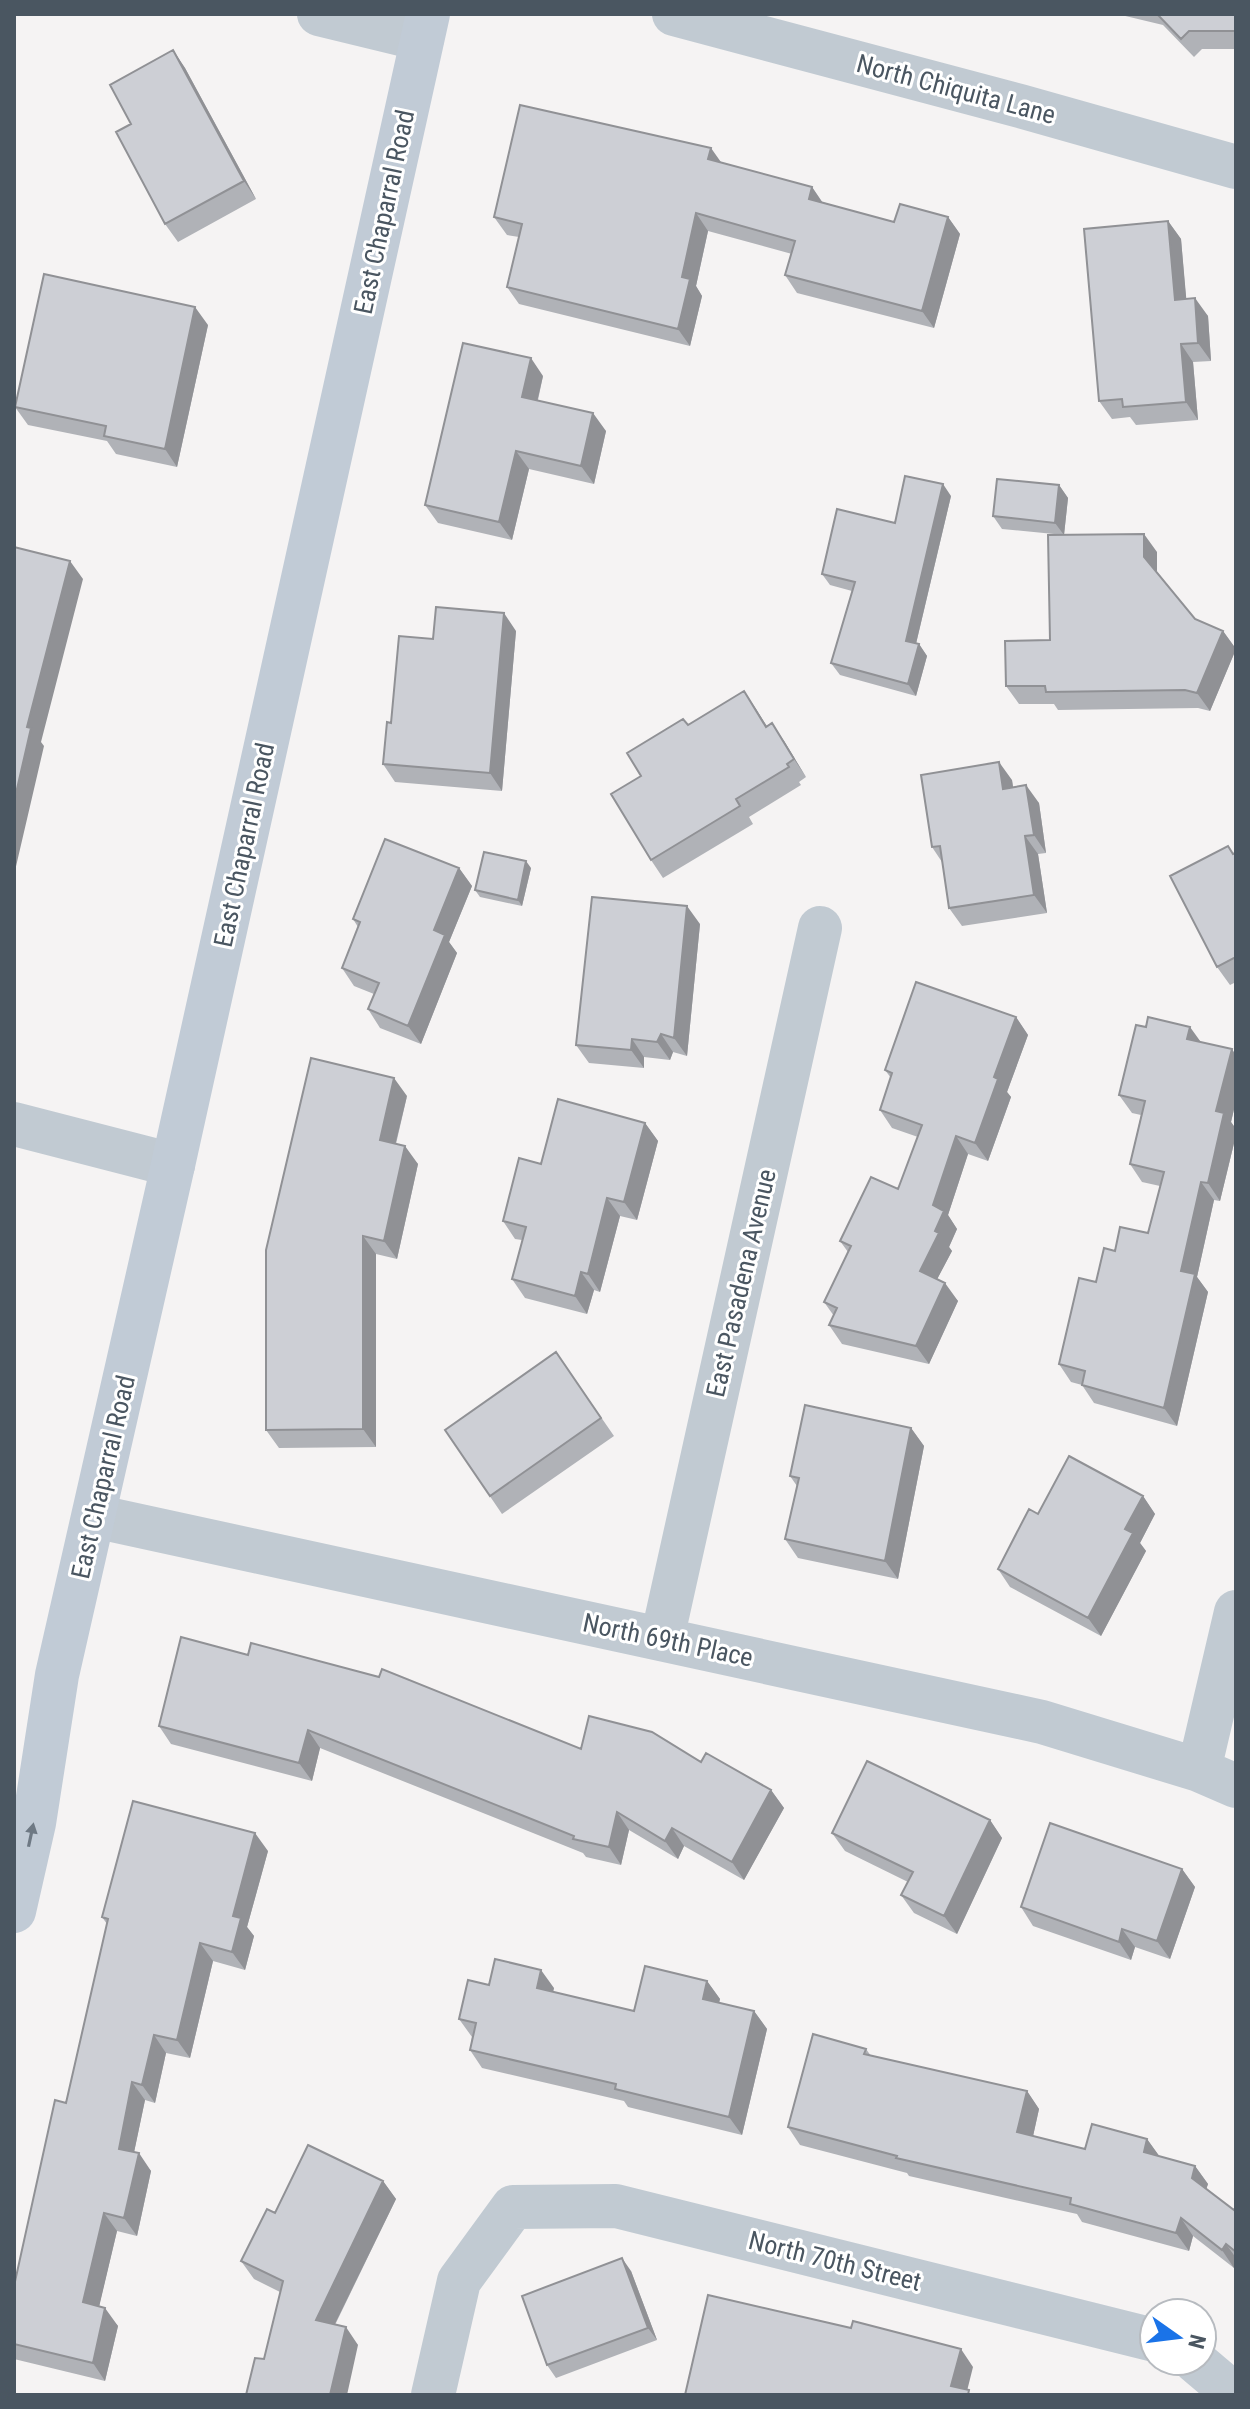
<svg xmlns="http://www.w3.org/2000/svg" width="1250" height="2409" viewBox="0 0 1250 2409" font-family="'Roboto Condensed',sans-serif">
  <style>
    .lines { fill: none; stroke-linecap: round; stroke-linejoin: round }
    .minor { stroke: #c1cad2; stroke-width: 44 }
    .secondary { stroke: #c1cbd6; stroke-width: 44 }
    .wall { fill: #b0b2b7 }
    .shaded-wall { fill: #909195 }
    .building { fill: #cdcfd5; stroke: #909195; stroke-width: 2 }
    .oneway { fill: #6e7984 }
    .labels { text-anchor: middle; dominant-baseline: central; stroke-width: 6; stroke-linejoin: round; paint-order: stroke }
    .street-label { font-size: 26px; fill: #4a5661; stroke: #fff }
  </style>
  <rect width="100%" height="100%" fill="#f5f3f3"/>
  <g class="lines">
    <path class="minor" d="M319,14l103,25
      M674,14l346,92 216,61
      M14,1124l159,41
      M94,1516l948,206 157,48 37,16
      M662,1639l158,-711
      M1199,1770l37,-158
      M1195,2361l26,22 5,12
      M433,2395l26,-114 54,-74 103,-1 538,134"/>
    <path class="secondary" d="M14,1911l20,-88 23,-148 116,-510 255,-1151"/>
  </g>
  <path class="wall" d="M1117,14h119v35h-34l-8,8 -31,-32z
    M173,50l12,18 71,131 -78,43 -13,-18 -34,-100z
    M721,163l91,24 11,16 71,19 54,-5 12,17 -26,94 -137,-35 -12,-18 7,-21 -84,-23 -12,55 6,10 -12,50 -171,-42 -12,-17 12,-50 -12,-2 -13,-18z
    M1168,221l13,18 5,60 22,17 3,45 -18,1 5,58 -62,5 -6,-8 -18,2 -13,-18z
    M208,325l-31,142 -61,-13 -9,-13 -79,-16 -13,-18z
    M543,376l-5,24 68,31 -12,53 -65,-15 -17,71 -74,-17 -13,-18z
    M1059,485l9,13 -4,37 93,17v20l38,47 28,12 13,18 -26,62 -12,-3 -140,2 -4,-6h-35l-13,-18 44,-46 14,-105 -62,-6 -9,-13z
    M951,496l-35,148h3l8,12 -11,40 -76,-21 -9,-12 21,-72 -22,-6 -8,-11 73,-51z
    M516,631l-14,160 -107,-9 -12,-18 8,-41z
    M744,691l23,35 17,15 22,36 -7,5 2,3 -52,32 4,7 -90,54 -12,-18 37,-135z
    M1012,780l1,8 26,15 7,50 -8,1 9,59 -85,13 -13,-18 -7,-46 -10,-15z
    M1236,853v129l-6,3 -13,-18 17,-113z
    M459,868l13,18 -23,56 8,11 -36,91 -41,-16 -12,-19 6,-15 -20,-8 -12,-18 16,-41 -5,-8z
    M531,868l-9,38 -42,-9 -5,-7z
    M700,924l-13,132 -14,-4 -3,8 -26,-3v11l-55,-5 -13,-18z
    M1016,1017l12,18 -21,57 4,5 -23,64 -20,-7 -20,61 9,14 -8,18 3,4 -15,28 21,22 -29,63 -87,-20 -13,-19 5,-9 -10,-14 24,-50 -8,-11 58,-52 20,-52 -26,-9 -12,-18 11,-32 -6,-8z
    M1201,1042l31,7 4,7v45l-5,21 5,7v6l-16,66 -6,-1 -17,77 11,15 -31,134 -83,-23 -12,-18 -11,-3 -12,-18 37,-82 19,-31 33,-18 12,-47 -18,-4 -12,-18 11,-49 -9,-2 -13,-18z
    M407,1096l-11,48 22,20 -21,95 -21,-5v193l-97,1 -13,-18z
    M645,1123l13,18 -21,79 -17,-4 -20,76 -6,-2 -7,24 -62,-16 -13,-19 10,-39 -7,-1 -12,-18 38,-57z
    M556,1352l58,84 -112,78 -57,-84z
    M911,1428l13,18 -26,133 -100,-21 -13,-19 12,-53 -7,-10z
    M1143,1496l12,18 -15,29 6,8 -45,85 -91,-49 -12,-18 40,-55z
    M248,1655l131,22 202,72 120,13 70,28 13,18 -40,72 -60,-34 -6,13 -49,-29 -8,35 -35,-8 -3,-4 -263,-105 -8,33 -141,-37 -12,-18z
    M990,1820l12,18 -45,96 -43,-21 -13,-18 7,-13 -63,-31 -13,-18z
    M268,1851l-21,76 7,9 -9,34 -32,-9 -23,97 -24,-5 -11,50 -10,-3 -11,52 17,19 -14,65 -20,-5 -18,75 19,20 -13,55 -91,-22v-73l52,-183 41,-179 -5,-7z
    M1182,1869l13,18 -25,72 -35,-12 -4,13 -98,-34 -12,-19z
    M707,1981l13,18 -1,4 35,8 13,18 -25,106 -114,-28 -4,-6 -142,-33 -12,-18 2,-13 -13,-18 30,-34 65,3 -1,4 81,19z
    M866,2049l5,7 156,35 12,18 -6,27 52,13 62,-10 12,17 36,10 13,18 -2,5 28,21 2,-3v59l-2,2 -41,-32 -4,15 -107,-29 -5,-8 -168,-38 -2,-3 -107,-28 -12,-18z
    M383,2181l13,18 -61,126 23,20 -94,14 16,-67 -26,-13 -13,-18 34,-48z
    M631,2271l26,69 -101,38 -9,-13z"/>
  <path class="shaded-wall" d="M173,50l12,18 71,131 -12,-18z
    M711,148l12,17 -15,-6z
    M812,187l12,18 -15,-6z
    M696,213l12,18 -12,55 6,10 -12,50 -12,-17 4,-52z
    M948,217l12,17 -26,94 -12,-17z
    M1168,221l13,18 7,79 -13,-18z
    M1195,298l13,18 3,45 -13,-18z
    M195,307l13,18 -31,142 -12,-18z
    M1181,344l12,18 5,58 -12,-18z
    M531,358l12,18 -9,39 -12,-18z
    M593,413l13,18 -12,53 -13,-18z
    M516,451l13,18 -17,71 -13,-18z
    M943,484l8,12 -37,156 -8,-11z
    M1059,485l9,13 -4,37 -9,-12z
    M1144,534l13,18v23l-13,-18z
    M70,561l13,18 -42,163 3,4 -30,129v-73l13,-75z
    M504,613l12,18 -14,160 -12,-18z
    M1223,631l13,18 -26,62 -13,-18z
    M919,644l8,12 -11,40 -8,-12z
    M744,691l12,18 22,36 -12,-18z
    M772,723l12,18 22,36 -12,-18z
    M999,762l13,18 4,27 -13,-18z
    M1026,785l13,18 7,50 -12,-18z
    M1025,836l13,18 9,59 -13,-18z
    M526,861l5,7 -9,38 -4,-6z
    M459,868l13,18 -23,56 8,11 -36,91 -13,-18 26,-96z
    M687,906l13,18 -13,132 -13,-18z
    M1016,1017l12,18 -21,57 4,5 -23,64 -13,-18 19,-66z
    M1190,1027l13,18 -16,-6z
    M661,1034l12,18 -3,8 -13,-18z
    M632,1039l12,18v11l-13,-18z
    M1232,1049l4,7v45l-5,21 5,7v6l-16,66 -12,-18 8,-72z
    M394,1078l13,18 -15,62 -12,-18z
    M645,1123l13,18 -21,79 -13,-18z
    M956,1136l12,18 -20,61 9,14 -8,18 3,4 -20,38 -12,-18 15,-40 -2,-26z
    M405,1146l13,18 -21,95 -13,-18z
    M1201,1182l13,18 -17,77 11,15 -31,134 -13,-18 17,-137z
    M607,1198l13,18 -20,76 -12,-18z
    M363,1236l13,18v193l-13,-18z
    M581,1272l13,18 -7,24 -12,-18z
    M945,1283l13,18 -29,63 -13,-18z
    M911,1428l13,18 -26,133 -13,-18z
    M1143,1496l12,18 -15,29 6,8 -45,85 -13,-18 37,-89z
    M308,1730l12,18 -8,33 -13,-18z
    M771,1790l13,18 -40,72 -12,-18z
    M617,1812l12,18 -8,35 -12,-18z
    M990,1820l12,18 -45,96 -13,-18z
    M672,1828l12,18 -6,13 -13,-18z
    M255,1833l13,18 -21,76 7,9 -9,34 -13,-18 1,-36z
    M1182,1869l13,18 -25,72 -13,-18z
    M1122,1929l13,18 -4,13 -12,-18z
    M200,1943l13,18 -23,97 -13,-18z
    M541,1970l13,18 -5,18 -12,-18z
    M707,1981l13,18 -5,18 -12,-18z
    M754,2011l13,18 -25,106 -13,-18z
    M154,2035l12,18 -11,50 -13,-18z
    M132,2082l13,18 -14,67 -12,-18z
    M1027,2091l12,18 -9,41 -13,-18z
    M1147,2139l13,18 -16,-5z
    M139,2153l12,18 -14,65 -13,-18z
    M1195,2166l13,18 -4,12 -12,-18z
    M383,2181l13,18 -68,139 -12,-18z
    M104,2213l13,18 -21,89 -13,-18z
    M1181,2218l12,18 -4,15 -13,-18z
    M1226,2244l10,14v8l-2,2 -12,-18z
    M622,2258l9,13 26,69 -9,-12z
    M105,2308l13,18 -13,55 -12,-18z
    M346,2327l12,18 -11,50h-17z
    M961,2349l12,18 -7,28 -15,-9z"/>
  <path class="building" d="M1157,14h79v17h-47l-8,8z
    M173,50l71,131 -79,43 -49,-92 15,-8 -21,-39z
    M520,105l191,43 -3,11 104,28 -3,12 85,23 6,-18 48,13 -26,94 -137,-36 10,-34 -99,-28 -14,64 8,2 -12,50 -171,-42 15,-63 -28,-7z
    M1168,221l7,79 20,-2 3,45 -17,1 5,58 -63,5 -1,-8 -23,2 -15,-172z
    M44,274l151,33 -30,142 -61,-13 2,-10 -91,-19z
    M463,343l68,15 -9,39 71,16 -12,53 -65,-15 -17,71 -74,-17z
    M905,476l38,8 -37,157 13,3 -11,40 -77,-21 24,-81 -33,-8 15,-65 58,14z
    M997,479l62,6 -4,38 -62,-7z
    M1144,534v23l51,62 28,12 -26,62 -12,-3 -139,2 -1,-6h-39l-1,-45 45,-1 -2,-105z
    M14,547l56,14 -43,166 4,1 -17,74z
    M436,607l68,6 -14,160 -107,-9 4,-42 4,1 8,-87 34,3z
    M744,691l22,36 6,-4 22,36 -7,5 2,3 -53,32 4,7 -89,54 -40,-66 30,-18 -14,-23 56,-34 5,6z
    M999,762l4,27 23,-4 8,50 -9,1 9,59 -85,13 -9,-62 -8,1 -11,-72z
    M385,839l74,29 -25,62 11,5 -37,91 -40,-17 11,-26 -37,-15 18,-46 -7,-3z
    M1228,846l5,8 3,-1v104l-19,10 -47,-91z
    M484,852l42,9 -8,39 -43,-10z
    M592,897l95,9 -13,132 -13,-4 -4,8 -25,-3 -1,11 -55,-5z
    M916,982l100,35 -22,60 4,2 -23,64 -19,-7 -23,69 11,6 -9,20 4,2 -19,38 25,12 -29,63 -87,-21 8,-17 -13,-6 27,-56 -11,-5 31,-64 27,12 24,-64 -42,-15 12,-37 -7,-3z
    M1148,1017l42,10 -3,12 45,10 -16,62 8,2 -16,70 -7,-1 -20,89 14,3 -31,134 -82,-23 3,-14 -26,-7 20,-86 17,4 8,-34 11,3 5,-24 28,6 16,-61 -34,-8 15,-63 -26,-6 17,-70 10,2z
    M311,1058l83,20 -14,62 25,6 -21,95 -21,-5v193l-97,1v-180z
    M558,1099l87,24 -21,79 -17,-4 -19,76 -7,-2 -6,24 -63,-17 14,-52 -23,-6 16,-63 22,6z
    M556,1352l45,66 -111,78 -45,-66z
    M805,1405l106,23 -26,133 -100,-22 14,-61 -9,-2z
    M1069,1456l74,40 -18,33 8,4 -45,85 -90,-49 31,-60 9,5z
    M181,1637l67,18 3,-12 128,34 3,-8 199,80 8,-33 63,16 49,30 5,-9 65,37 -39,72 -60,-34 -7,13 -48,-29 -8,35 -36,-8 1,-3 -266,-106 -9,33 -140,-37z
    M867,1761l123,59 -46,96 -43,-21 12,-23 -81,-39z
    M133,1801l122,32 -22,83 8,2 -9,34 -32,-9 -23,97 -23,-5 -12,50 -10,-3 -13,67 20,4 -15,65 -20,-5 -21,89 22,6 -12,55 -79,-19v-58l41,-186 11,3 42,-184 -6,-2z
    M1050,1823l132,46 -25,72 -35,-12 -3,13 -98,-35z
    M495,1959l46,11 -4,18 97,23 11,-45 62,15 -4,18 51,12 -25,106 -114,-28 1,-5 -146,-34 6,-27 -17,-4 9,-39 21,5z
    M813,2034l53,15 -2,5 163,37 -10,41 68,17 7,-25 55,15 -3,13 51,14 -3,12 42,32 2,-3v45l-10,-8 -4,6 -41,-32 -5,15 -106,-29 1,-6 -175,-40 1,-2 -109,-29z
    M308,2145l75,36 -67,139 30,7 -16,68h-84l9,-37 9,1 19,-78 -42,-20 26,-52 8,4z
    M622,2258l26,70 -101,37 -25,-69z
    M708,2295l143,33 2,-7 108,28 -10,37 18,4 -1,5h-283z"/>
  <defs><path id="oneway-solid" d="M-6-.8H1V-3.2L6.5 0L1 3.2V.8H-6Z" transform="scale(2)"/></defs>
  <use class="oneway" href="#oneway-solid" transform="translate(31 1835) rotate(-78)"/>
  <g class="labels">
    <g class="street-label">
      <text transform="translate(956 89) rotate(15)">North Chiquita Lane</text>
      <text transform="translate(384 212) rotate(-78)">East Chaparral Road</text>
      <text transform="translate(244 845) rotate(-78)">East Chaparral Road</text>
      <text transform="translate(741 1283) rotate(-77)">East Pasadena Avenue</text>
      <text transform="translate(103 1477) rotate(-77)">East Chaparral Road</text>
      <text transform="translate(668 1640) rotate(12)">North 69th Place</text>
      <text transform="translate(835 2261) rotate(14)">North 70th Street</text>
    </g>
  </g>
  <rect width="1250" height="2409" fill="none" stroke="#4a5661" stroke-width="32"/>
  <g transform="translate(1178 2337) rotate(104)"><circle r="38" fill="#ffffff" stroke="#b7bbc0" stroke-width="2"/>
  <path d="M0-6L14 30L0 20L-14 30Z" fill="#1a73e8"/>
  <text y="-12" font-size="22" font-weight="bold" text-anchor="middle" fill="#4a5661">N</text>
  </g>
</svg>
